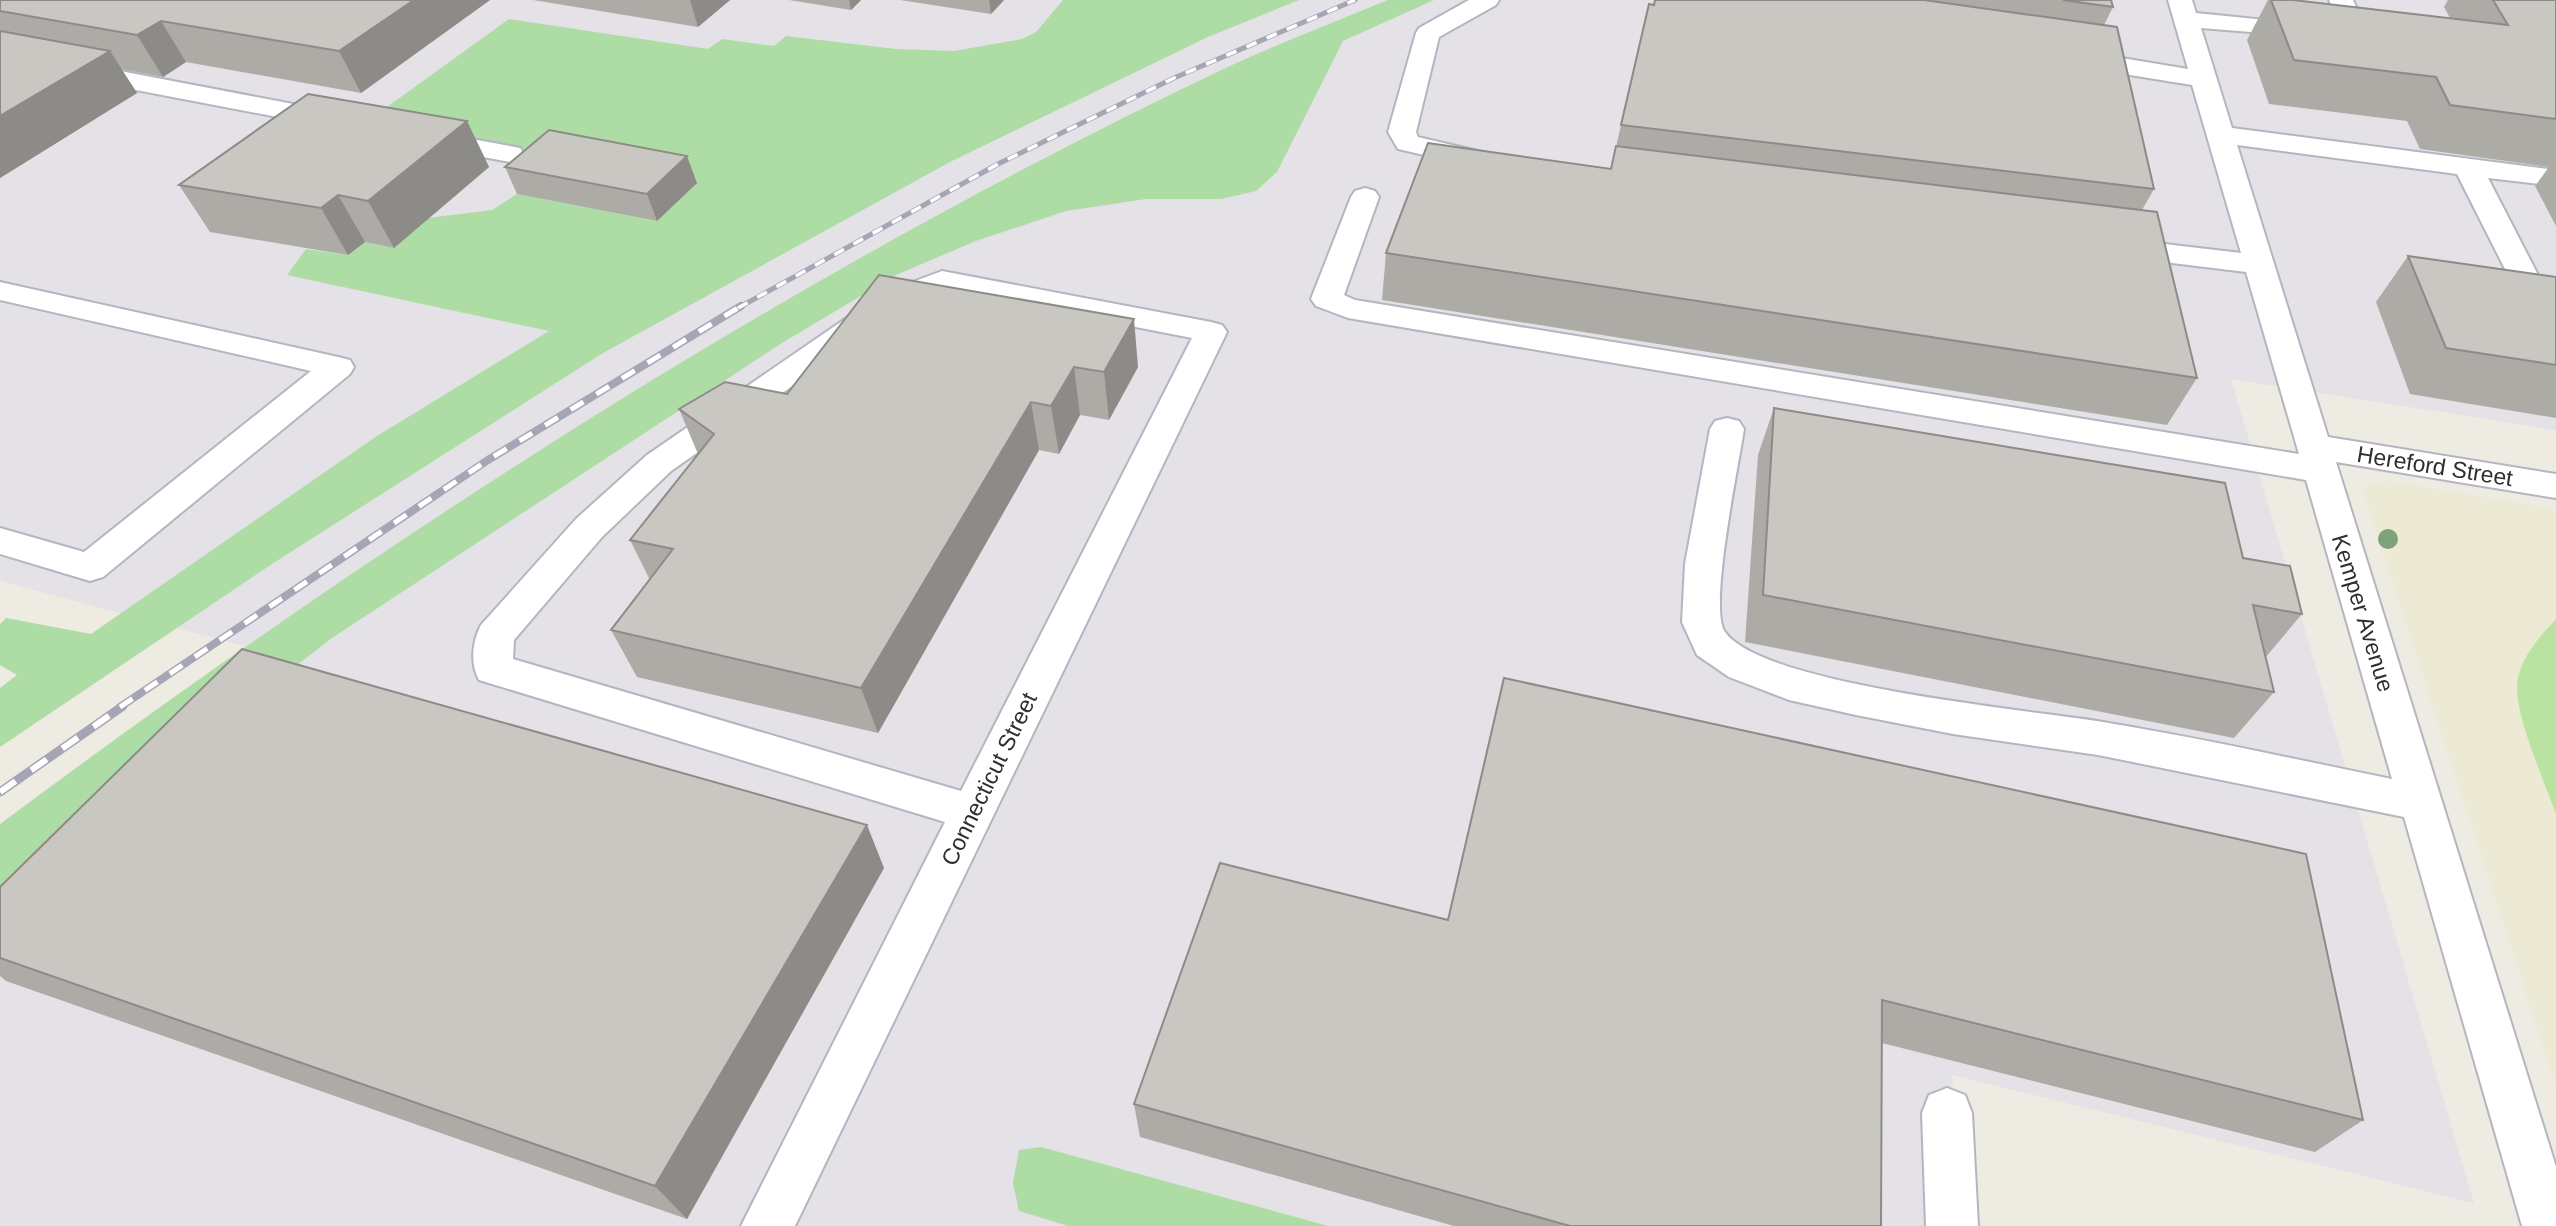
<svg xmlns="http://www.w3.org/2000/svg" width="2556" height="1226" viewBox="0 0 2556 1226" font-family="Arial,sans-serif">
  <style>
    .industrial { fill: #e4e1e7 }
    .education { fill: #ece9d4 }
    .green { fill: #addda5 }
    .pitch { fill: #bae3a2 }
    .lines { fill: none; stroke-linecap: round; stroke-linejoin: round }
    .minor-casing { stroke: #b5b5c0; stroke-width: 4 }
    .minor { fill: #fff; fill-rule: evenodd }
    .rail-far2-casing { stroke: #a6a5b5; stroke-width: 5 }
    .rail-far1-casing { stroke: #a6a5b5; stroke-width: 8 }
    .rail-casing { stroke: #a6a5b5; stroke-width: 9 }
    .rail-far2 { stroke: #fff; stroke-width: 3.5; stroke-dasharray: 11; stroke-linecap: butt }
    .rail-far1 { stroke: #fff; stroke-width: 5; stroke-dasharray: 15; stroke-linecap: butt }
    .rail { stroke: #fff; stroke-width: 6; stroke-dasharray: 19; stroke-linecap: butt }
    .tree { fill: #7ea179 }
    .wall { fill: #adaba6 }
    .shaded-wall { fill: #8d8b87 }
    .building { fill: #c9c7c1; stroke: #8d8b87; stroke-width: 2 }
    .labels { text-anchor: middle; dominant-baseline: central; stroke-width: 5; stroke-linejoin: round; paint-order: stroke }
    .street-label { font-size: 23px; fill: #2e2e2e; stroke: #fff }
  </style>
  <rect width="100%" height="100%" fill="#edebe2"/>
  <path class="industrial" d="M0,0h2556v430l-325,-51 243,824 -522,-128 11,151h-1963v-341l300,-224 -300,-80z"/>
  <path class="education" d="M2386,481l170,28v577l-192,-592 6,-11z"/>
  <path class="green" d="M1063,0h236l-91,37 -258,125 -347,191 -331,211 -272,183v-59l17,-13 -17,-10v-41l6,-6 85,16 286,-198 172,-105 -262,-56 19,-26 42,6 17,-13 29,6 34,-30 64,-8 25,-16 140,27 -97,-64 -187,-40 136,-98 199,30 14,-10 52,7 12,-10 110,13 58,2 68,-12 14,-7z
    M1388,0h46l-91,41 -66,131 -21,19 -35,8h-75l-80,12 -90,30 -80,34 -114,68 -450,295 -332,257v-71c384,-286 797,-553 1230,-758 52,-24 105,-44 158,-66z
    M1041,1147l287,79h-260l-49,-15 -6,-28 6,-33z"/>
  <path class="pitch" d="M2556,619v195c-11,-31 -45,-106 -38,-136 5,-23 23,-43 38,-59z"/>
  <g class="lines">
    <g class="minor-casing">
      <path id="minor" d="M1469,0h30l-3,5 -57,32 -23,95 2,5 68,16 4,6 -4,6 -10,2 -78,-18 -10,-17 28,-99 3,-5z
        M2168,0h24l4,13 138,14 6,-2 -11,-25h24l11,25 -4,13 -9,2 -150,-12 31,100 324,42v16l-68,-8 49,95 -13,19 -39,2 -11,-2 -4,-7 4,-7 30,-2 3,-3 -50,-99 -220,-29 91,292 228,37v24l-220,-36 220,705v59h-34l-118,-409 -306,-62 -145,-21 -97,-19 -67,-15 -60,-23 -32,-22 -15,-33 3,-58 25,-135 5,-8 12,-3 12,3 5,8c-5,35 -36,180 -19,203 37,53 302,78 372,89 99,16 197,38 295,58l-86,-299 -958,-162 -32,-12 -5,-7 40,-102 4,-6 10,-3 10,3 4,6 -35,98 11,5 944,154 -53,-182 -132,-16 -11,-3 -4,-6 4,-6 11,-3 127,15 -49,-168 -118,-19 -9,-3 -4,-5 4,-5 9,-3 114,19z
        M0,48l335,64 10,2 3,6 -3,6 -10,2 -335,-64z
        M428,131l82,15 10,2 4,6 -4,6 -10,2 -92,-17 -4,-6 4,-6z
        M942,271l269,51 11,3 5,7 -432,894h-54l204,-404 -466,-142c-9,-16 -7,-38 2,-55l95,-106 71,-64 236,-162zM945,290l247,48 -231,453 -448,-132 1,-19 88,-103 69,-66 234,-164z
        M0,282l338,75 12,3 4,7 -4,7 -247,203 -13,4 -90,-27v-26l84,24 227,-181 -311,-71z
        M1947,1088l18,7 7,18 6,113h-52l-4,-113 7,-18z"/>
    </g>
    <use href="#minor" class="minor"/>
    <g class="rail-far2-casing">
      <path id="rail-far2" d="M738,308l260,-144 176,-86 181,-78"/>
    </g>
    <g class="rail-far1-casing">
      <path id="rail-far1" d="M120,707l368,-247 253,-154"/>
    </g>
    <g class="rail-casing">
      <path id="rail" d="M0,792l123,-86"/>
    </g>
    <use href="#rail-far2" class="rail-far2"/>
    <use href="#rail-far1" class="rail-far1"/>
    <use href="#rail" class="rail"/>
  </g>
  <circle class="tree" cx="2388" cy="539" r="10"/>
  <path class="wall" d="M0,0h490l-129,93 -175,-31 -23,15 -42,-8 16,24 -137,85z
    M533,0h197l-32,27z
    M789,0h72l-10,10z
    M900,0h104l-13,14z
    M1655,0h456l2,7 -9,18 50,164 -12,21 55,168 -30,47 -785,-125 4,-47 225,-84 10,-44z
    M2268,0h25l157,18 -6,-11 4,-7h108v226l-21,-40 14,-19 -129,-18 -13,-28 -138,-17 -22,-64z
    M467,121l22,46 -95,81 -29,-6 -17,13 -138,-23 -31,-47z
    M505,167l192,16 -40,38 -140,-27z
    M2408,256l148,21v141l-146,-24 -34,-92z
    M879,275l259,92 -29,53 -29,-5 -21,39 -20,-4 -161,283 -241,-56 -26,-47 39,-50 -20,-40 68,-86 -19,-45 108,-15z
    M1774,408l469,150 59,56 -37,44 9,34 -40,46 -489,-96 13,-187z
    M1504,678l859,442 -48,32 -433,-109 -1,183h-427l-314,-89 -6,-33 314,-184z
    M884,868l-197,351 -681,-238 -6,-5v-89z"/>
  <path class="shaded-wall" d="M414,0h76l-129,93 -22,-42z
    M690,0h40l-32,27z
    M849,0h12l-10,10z
    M989,0h15l-13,14z
    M161,21l25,41 -23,15 -26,-42z
    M110,51l27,42 -137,85v-62z
    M467,121l22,46 -95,81 -26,-47z
    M687,156l10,27 -40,38 -10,-27z
    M338,195l27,47 -17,13 -27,-47z
    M1134,319l4,48 -29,53 -5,-48z
    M1074,367l6,48 -21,39 -8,-48z
    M1031,402l8,48 -161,283 -17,-45z
    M867,825l17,43 -197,351 -32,-33z"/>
  <path class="building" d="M0,0h414l-75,51 -178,-30 -24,14 -137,-24z
    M1655,0h269l193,27 37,162 -533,-64 28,-121 5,1z
    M2063,0h48l2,7z
    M2271,0h22l215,25 -15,-25h63v119l-106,-14 -14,-28 -142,-17z
    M0,31l110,20 -110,65z
    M308,94l159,27 -99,80 -30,-6 -17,13 -142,-23z
    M549,130l138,26 -40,38 -142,-27z
    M1428,143l183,26 5,-23 541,66 40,166 -811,-125z
    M2408,256l148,21v88l-110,-17z
    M879,275l255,44 -30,53 -30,-5 -23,39 -20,-4 -170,286 -250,-58 62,-81 -43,-9 84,-106 -35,-25 46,-27 62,12z
    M1774,408l451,75 18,75 47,8 12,48 -49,-9 21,87 -511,-97z
    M242,649l625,176 -212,361 -655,-228v-71z
    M1504,678l802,176 57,266 -481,-120 -1,226h-311l-436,-122 86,-241 228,57z"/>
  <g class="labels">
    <g class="street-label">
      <text transform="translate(2435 466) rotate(9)">Hereford Street</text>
      <text transform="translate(2363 613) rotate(73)">Kemper Avenue</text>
      <text transform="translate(989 779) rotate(-64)">Connecticut Street</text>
    </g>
  </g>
</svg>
